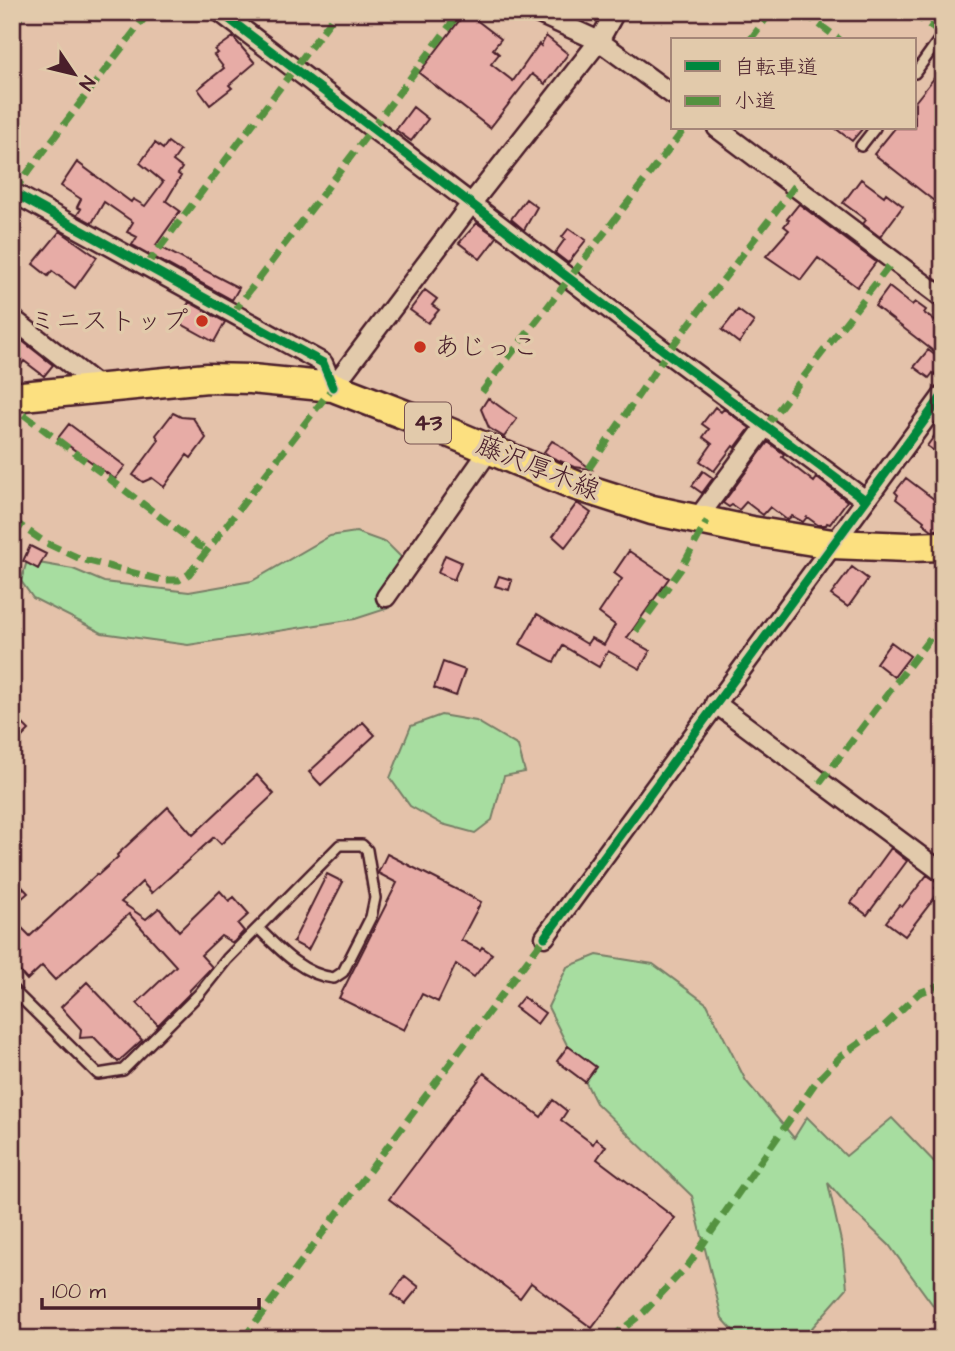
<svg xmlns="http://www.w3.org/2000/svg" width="955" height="1351" viewBox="0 0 955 1351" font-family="'Architects Daughter','Klee One',sans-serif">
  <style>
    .green { fill: #a7dda0; stroke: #787e66; stroke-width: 2 }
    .building { fill: #e7aca6; stroke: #4a1f2b; stroke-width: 2 }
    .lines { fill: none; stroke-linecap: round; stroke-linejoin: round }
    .lane-casing { stroke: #4a1f2b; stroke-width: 14 }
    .street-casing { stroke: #4a1f2b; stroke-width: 23 }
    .primary-casing { stroke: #4a1f2b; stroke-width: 33 }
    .lane { stroke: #e2caab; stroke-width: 9 }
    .street { stroke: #e2caab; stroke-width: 18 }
    .primary { stroke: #fce080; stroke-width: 28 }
    .quiet { stroke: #549240; stroke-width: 7; stroke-dasharray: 14 7; stroke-linecap: butt }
    .cycleway-casing { stroke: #e2caab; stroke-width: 13 }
    .cycleway { stroke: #00873e; stroke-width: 9 }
    .poi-dot { fill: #c8321e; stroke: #e2caab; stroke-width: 2.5 }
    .labels { text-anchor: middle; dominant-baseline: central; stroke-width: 7; stroke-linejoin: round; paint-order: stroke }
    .shield { fill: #e2caab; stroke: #785251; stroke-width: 2 }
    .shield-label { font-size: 24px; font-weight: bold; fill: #4a1f2b }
    .poi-label { font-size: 26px; fill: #4a1f2b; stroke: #e2caab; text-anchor: end }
    .street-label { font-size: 26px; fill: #4a1f2b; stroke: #e2caab }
  </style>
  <rect width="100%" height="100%" fill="#e4c2aa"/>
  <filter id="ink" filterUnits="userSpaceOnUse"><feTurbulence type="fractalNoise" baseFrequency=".0143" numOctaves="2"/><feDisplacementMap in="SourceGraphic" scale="14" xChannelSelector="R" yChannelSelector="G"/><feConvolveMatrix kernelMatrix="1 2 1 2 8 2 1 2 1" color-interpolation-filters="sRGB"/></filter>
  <g filter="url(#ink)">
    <path class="green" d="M356,532l31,11 25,25 -23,40 -34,11 -167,26 -86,-12 -69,-35 -12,-17 6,-20 46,8 31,13 85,10 63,-11 78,-45z
      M441,715l35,6 42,25 7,26 -21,4 -12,44 -17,13 -33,-9 -32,-18 -20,-28 21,-52z
      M597,955l56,9 54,40 39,77 48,57 13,-21 39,39 46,-38 51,53v136l-5,5 -49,-67 -39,-37 -22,-25 15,67 4,38 -36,41 -17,10h-53l-19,-21 -30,-122 -96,-93 -48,-96 19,-40z"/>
    <path class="building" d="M466,12l35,27 -8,10 6,5 -8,10 22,17 26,-37 2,2 5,-10 22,18 -23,30 -13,-10 -42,54 -71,-55z
      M233,37l22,26 -26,22 3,3 -22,17 -12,-16 26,-21 -10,-13 4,-2 -3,-3z
      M943,67v141l-69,-54 21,-26h20v-26z
      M413,107l15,12 -17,22 -15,-11z
      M835,128h28l-11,13z
      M168,142l12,9 -7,10 9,7 -4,6 3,2 -15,25 14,10 -24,34 83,43 -7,12 -100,-55 5,-8 -10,-5 6,-10 -29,-20 -12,21 -15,-8 4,-6 -4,-2 4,-8 -20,-13 16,-24 54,40 2,-3 12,7 18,-24 -23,-19 15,-20 8,6z
      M861,179l23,17 2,-3 17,13 -23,31 -17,-13 3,-4 -23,-17z
      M526,199l11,8 -13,23 -13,-11z
      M799,204l77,58 -19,25 -39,-29 -17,22 -35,-24 23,-26 -5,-4 5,-6 -2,-1z
      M477,223l20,14 -17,22 -21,-16z
      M569,228l17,12 -18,23 -13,-10 10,-14 -3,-2z
      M60,231l37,26 -22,31 -23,-17 -4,5 -15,-12z
      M889,287l23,18 3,-3 11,8 -2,3 19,14v20l-6,7 -62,-48z
      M425,290l12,9 -5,6 7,5 -11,13 -18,-13z
      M189,302l36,20 -11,20 -36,-20z
      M738,310l16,12 -15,21 -17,-13z
      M12,333l41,32 -9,11 -20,-15 -12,17z
      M928,350l15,11v6l-6,8 -4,-2 -4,5 -15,-11z
      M488,398l29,21 -13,18 -15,-9 -8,-19z
      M715,407l6,5 3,-3 26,19 -15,20 -2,-2 -19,25 -14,-10 12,-17 -9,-7 6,-8 -7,-5z
      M173,413l8,4 12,1 13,20 -15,20 -4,-3 -23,32 -12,-9 -9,4 -10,-7 26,-35 -3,-5z
      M69,424l56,42 -10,13 -57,-41z
      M943,424v33l-16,-11z
      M552,441l6,3 33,25 -17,-2 -23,-10 -7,-5z
      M768,442l16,12 -2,3 32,25 3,-4 30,23 -17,23 -3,-1 -1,2h-8l-11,-8 -4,5 -11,-6 -5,4 -17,-13 -7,8 -17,-13 -7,8 -7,-5 -3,2 -6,-4z
      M703,471l10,7 -11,15 -10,-7z
      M906,478l37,28v16l-6,8h-5l-9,-7 1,-2 -28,-22 2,-4 -3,-3z
      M577,503l14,10 -26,34 -12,-11z
      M30,546l16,8 -8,15 -15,-8z
      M629,551l40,27 -42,60 23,13 -10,18 -32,-18 -9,16 -36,-21 -9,16 -34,-18 17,-30 50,30 4,-6 13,7 11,-20 -16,-12 23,-34 -8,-6z
      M445,555l16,7 -7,18 -16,-7z
      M852,567l16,12 -20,28 -17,-12z
      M499,576l13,4 -3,10 -14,-4z
      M891,642l19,14 -16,21 -18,-14z
      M443,662l22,8 -9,26 -22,-8z
      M12,713l17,17 -17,17z
      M363,722l12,13 -54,50 -12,-13z
      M257,775l17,19 -53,50 -7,-7 -62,56 -10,-11 -21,20 25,17 13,-11 20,23 41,-40 9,10 5,-4 15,17 -11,10 6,7 -11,12 -12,-7 -20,19 11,12 -23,24 1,2 -32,32 -21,-22 39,-37 -47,-52 -74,66 -13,-14 -15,14 -15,-17v-45l18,18 67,-62 1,1 20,-18 -1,-2 51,-48 25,28z
      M891,848l16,13 -40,54 -16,-12z
      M387,854l94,48 -20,38 19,10 2,-3 10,7 -18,23 -18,-13 -18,38 -16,-8 -18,36 -65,-32 58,-115 -19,-10z
      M327,874l16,8 -35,68 -15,-8z
      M927,875l12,8 -4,5 4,4 -34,44 -19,-14 13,-17 3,2z
      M12,876l16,17 -16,14z
      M87,982l55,58 -24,22 -24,-25 -14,1 1,-9 -20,-22z
      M523,997l22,16 -8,11 -22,-17z
      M568,1046l28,21 -11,15 -28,-21z
      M484,1073l57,44 12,-17 14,11 -6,9 32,24 3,-5 10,7 -9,13 78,59 -83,110 -61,-45 -11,15 -131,-99z
      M405,1276l14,11 -14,17 -13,-10z"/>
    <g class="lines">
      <g class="lane-casing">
        <path id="lane" d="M915,73l28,-39
          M861,146l14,-18
          M12,989l86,85 25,-4 76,-76 28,-35 113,-114h22l5,5 8,48 -4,19 -28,55 -9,6c-31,-3 -55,-29 -76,-50"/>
      </g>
      <g class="street-casing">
        <path id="street" d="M220,12l447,341 197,146
          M535,12l64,29 74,54
          M717,128l226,170
          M12,192l311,171 10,24
          M12,318l90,71
          M333,387l138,-183 128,-163 16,-29
          M697,519l68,-92
          M386,597l104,-148
          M715,703l228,170
          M545,937l398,-542"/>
      </g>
      <g class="primary-casing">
        <path id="primary" d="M12,397l195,-19 44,1 82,8 96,37 148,62 75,24 100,21 80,13 76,3 35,-1"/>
      </g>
      <use href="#lane" class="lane"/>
      <use href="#street" class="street"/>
      <use href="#primary" class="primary"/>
      <path class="quiet" d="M803,12l37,28
        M912,12l30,23
        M12,29l13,-17
        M750,40l21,-28
        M13,192l136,-180
        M146,266l191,-254
        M232,314l228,-302
        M482,392l203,-264
        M13,397l6,14 180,135 10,3
        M765,427l128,-166
        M577,486l90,-133 128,-167
        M12,520l34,23 35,16 80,21h18l10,-6 144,-187
        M636,631l45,-62 26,-48
        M820,783l123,-162
        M243,1339l302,-402
        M610,1339l34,-27 45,-48 127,-182 25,-26 42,-29 36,-34 24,-9"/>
      <g class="cycleway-casing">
        <path id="cycleway" d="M220,12l447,341 197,146
          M12,192l311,171 10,24
          M545,937l398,-542"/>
      </g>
      <use href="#cycleway" class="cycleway"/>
    </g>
  </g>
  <g class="poi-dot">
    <circle cx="202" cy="321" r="7"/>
    <circle cx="420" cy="347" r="7"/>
  </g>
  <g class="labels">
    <rect class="shield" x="405" y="402.5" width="46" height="41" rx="5"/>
    <g class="shield-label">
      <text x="428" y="423">43</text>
    </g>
    <g class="poi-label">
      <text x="188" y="321">ミニストップ</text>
      <text x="434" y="347" text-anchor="start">あじっこ</text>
    </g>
    <g class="street-label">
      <text transform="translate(538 468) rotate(22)">藤沢厚木線</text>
    </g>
  </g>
  <rect width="955" height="1351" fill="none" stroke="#e2caab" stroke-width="42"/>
  <rect x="21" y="21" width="913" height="1309" fill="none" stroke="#4a1f2b" stroke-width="2.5" filter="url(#ink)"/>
  <rect x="671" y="38" width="245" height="91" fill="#e2caab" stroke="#a58678" stroke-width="2"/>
  <rect x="685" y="61" width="35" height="10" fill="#00873e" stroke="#a58678" stroke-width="2"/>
  <text x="734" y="74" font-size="21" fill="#4a1f2b">自転車道</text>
  <rect x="685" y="96" width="35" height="10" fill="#549240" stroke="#a58678" stroke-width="2"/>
  <text x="734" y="108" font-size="21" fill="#4a1f2b">小道</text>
  <g transform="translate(74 74) rotate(125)" stroke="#e2caab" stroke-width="5" paint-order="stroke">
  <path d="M0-5L12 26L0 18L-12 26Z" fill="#4a1f2b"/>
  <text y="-10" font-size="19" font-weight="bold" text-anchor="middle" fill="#4a1f2b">N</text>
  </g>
  <path d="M42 1298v10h217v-10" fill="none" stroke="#4a1f2b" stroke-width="3.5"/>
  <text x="52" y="1298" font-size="21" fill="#4a1f2b" stroke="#e2caab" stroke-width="5" paint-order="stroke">100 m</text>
</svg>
